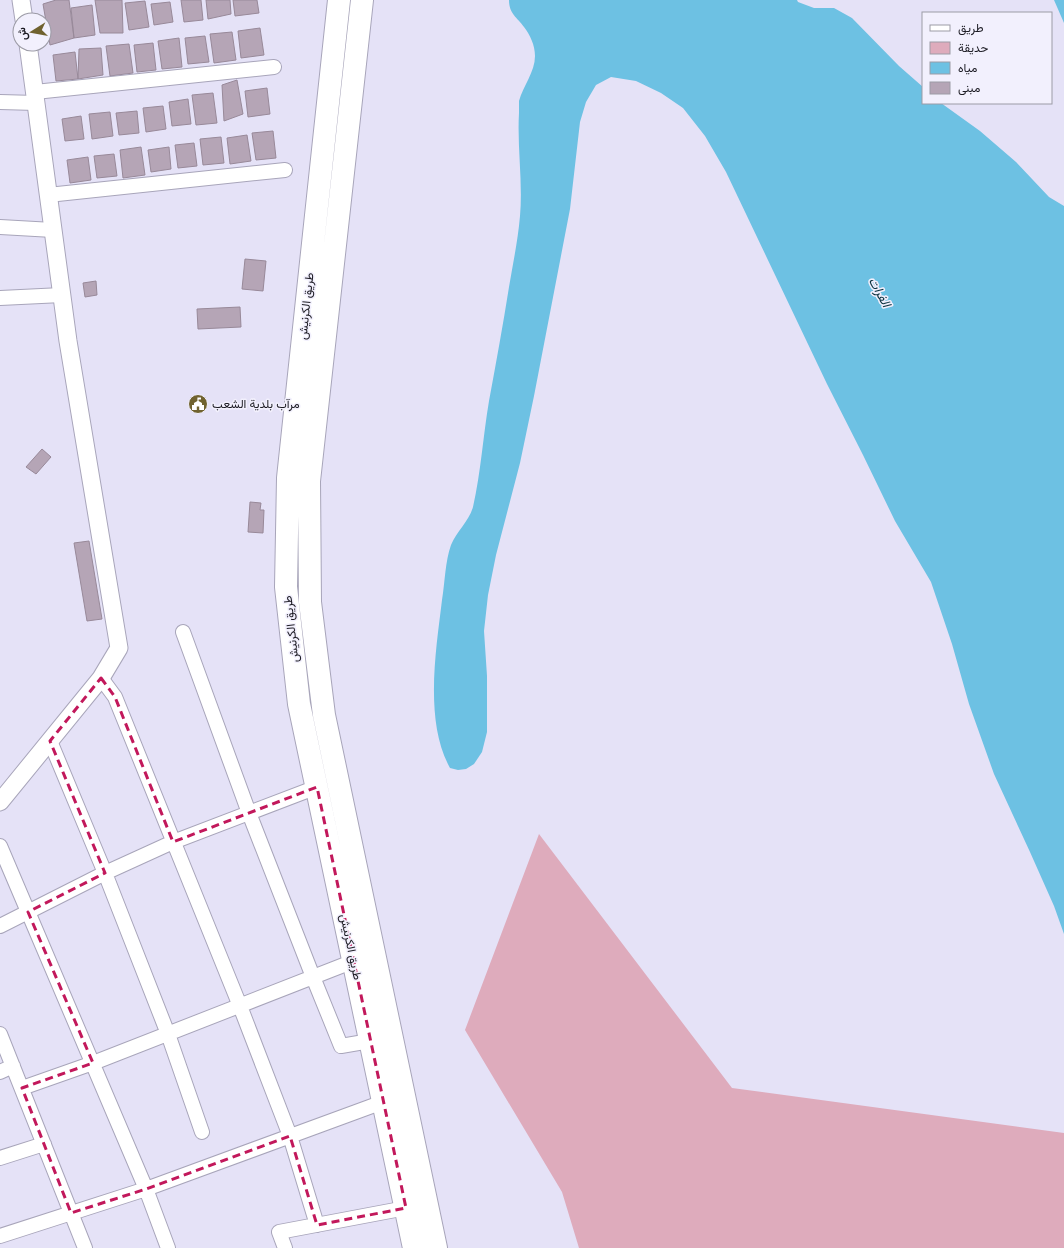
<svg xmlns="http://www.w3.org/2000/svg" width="1064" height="1248" viewBox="0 0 1064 1248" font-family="Raleway,Vazirmatn,sans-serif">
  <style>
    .green { fill: #deabbc }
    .water { fill: #6dc1e3 }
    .building { fill: #b5a5b6; stroke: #988999 }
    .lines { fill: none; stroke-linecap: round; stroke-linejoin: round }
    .minor-casing { stroke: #a8a5ba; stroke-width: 16 }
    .tertiary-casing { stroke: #a8a5ba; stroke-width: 19 }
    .primary-casing { stroke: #a8a5ba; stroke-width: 24 }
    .minor { stroke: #fff; stroke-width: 14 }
    .tertiary { stroke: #fff; stroke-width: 17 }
    .primary { stroke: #fff; stroke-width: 22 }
    .marked { fill: none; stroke: #c2185b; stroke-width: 3; stroke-dasharray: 8 5; stroke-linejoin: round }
    .labels { text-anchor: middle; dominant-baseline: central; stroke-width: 3; stroke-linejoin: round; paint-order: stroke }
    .street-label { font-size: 12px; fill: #1c1b23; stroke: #f2f0fd }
    .poi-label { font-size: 12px; fill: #1c1b23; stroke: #f2f0fd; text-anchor: start }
    .water-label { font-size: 13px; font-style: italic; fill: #0b3341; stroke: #f2f0fd }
  </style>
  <rect width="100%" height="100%" fill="#e5e2f7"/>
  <path class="green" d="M539,834l193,254 332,45v115h-485l-17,-56 -97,-162z"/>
  <path class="water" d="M509,0h288l1,2 16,6h20l18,10 47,48 24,21v16h18l39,28 36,31 33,35 15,9v728l-10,-28 -24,-54 -36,-78 -25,-70 -17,-60 -21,-62 -36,-61 -32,-66 -36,-71 -101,-212 -21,-36 -22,-28 -22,-15 -25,-12 -25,-4 -15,8 -10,17 -6,20 -10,87 -36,187 -14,67 -24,92 -8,40 -4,36 3,45v56l-5,20 -8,12 -8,5 -8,1 -8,-2c-26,-47 -14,-118 -8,-168 3,-18 3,-38 9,-55 6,-14 18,-24 22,-38 8,-35 10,-71 16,-106 7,-38 14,-76 20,-114 4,-24 9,-47 11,-71 3,-34 -3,-69 -1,-103 0,-4 0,-8 0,-12 4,-15 16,-29 16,-45 0,-11 -5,-21 -11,-29 -7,-10 -15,-13 -15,-27z
    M1054,0h10v23z"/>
  <path class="building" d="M56,0h13l5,38 -24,7 -7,-41z
    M95,0h27l1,33h-23z
    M181,0h20l2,20 -19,2z
    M206,0h24l1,14 -23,5z
    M233,0h24l2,13 -24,3z
    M145,1l4,26 -20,3 -4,-27z
    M170,2l3,20 -19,3 -3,-21z
    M92,5l3,30 -21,3 -3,-30z
    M260,28l4,27 -23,3 -3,-27z
    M232,32l4,28 -22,3 -4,-29z
    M205,36l4,26 -21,2 -3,-26z
    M179,38l3,29 -20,2 -4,-28z
    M153,43l3,27 -19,2 -3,-27z
    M129,44l4,29 -23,3 -4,-30z
    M101,48l2,27 -25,4 1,-30z
    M75,52l3,27 -22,2 -3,-26z
    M237,80l6,34 -19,7 -2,-36z
    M267,88l3,26 -22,3 -3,-26z
    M213,93l4,30 -21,2 -4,-30z
    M188,99l3,25 -19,2 -3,-24z
    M163,106l3,23 -20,3 -3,-24z
    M137,111l2,22 -20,2 -3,-22z
    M110,112l3,24 -21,3 -3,-25z
    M81,116l3,23 -19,2 -3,-22z
    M273,131l3,27 -20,2 -4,-27z
    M247,135l4,26 -21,3 -3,-26z
    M221,137l3,26 -21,2 -3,-26z
    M194,143l3,23 -19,2 -3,-23z
    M141,147l4,28 -22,3 -3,-28z
    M169,147l2,22 -20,3 -3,-22z
    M114,154l3,22 -20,2 -3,-22z
    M88,157l3,23 -21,3 -3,-23z
    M245,259l21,2 -3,30 -21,-2z
    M96,281l1,14 -12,2 -2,-14z
    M240,307l1,20 -43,2 -1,-20z
    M42,449l9,8 -15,17 -10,-7z
    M250,502l11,1 -1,7h4l-1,23 -15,-1z
    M89,541l13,78 -15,2 -13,-78z"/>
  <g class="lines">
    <g class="minor-casing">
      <path id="minor" d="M35,92l239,-25
        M0,102l36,1
        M48,195l237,-25
        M0,227l53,3
        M0,298l62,-3
        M183,632l66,181 64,164 28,69 29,-5
        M101,678l14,19 125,309 50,130 27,89
        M50,741l55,132 63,161 34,98
        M0,846l146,343 22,59
        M0,926l105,-53 68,-31 144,-55
        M0,1034l85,214
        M0,1072l13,-6
        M22,1088l71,-25 261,-102
        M0,1158l44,-14
        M0,1236l146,-47 237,-87
        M285,1248l-6,-16 127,-24"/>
    </g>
    <g class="tertiary-casing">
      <path id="tertiary" d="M21,0l3,20
        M0,802l101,-124 18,-30 -51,-307 -40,-297"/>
    </g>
    <g class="primary-casing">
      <path id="primary" d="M339,0l-51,478 -2,109 13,117 115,544
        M362,0l-53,481 1,121 14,113 112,533"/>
    </g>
    <use href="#minor" class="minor"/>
    <use href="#tertiary" class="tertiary"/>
    <use href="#primary" class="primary"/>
  </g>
  <path class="marked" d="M101,678l14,19 58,145 144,-55 89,421 -89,17 -27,-89 -144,53 -75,24 -49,-125 71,-25 -65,-151 77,-39 -55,-132z"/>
  <defs>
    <g id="civic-disc" transform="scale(1)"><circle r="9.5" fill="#70622f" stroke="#f2f0fd"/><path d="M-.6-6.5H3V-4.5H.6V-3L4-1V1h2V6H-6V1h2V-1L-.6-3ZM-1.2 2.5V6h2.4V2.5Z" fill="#fff"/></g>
  </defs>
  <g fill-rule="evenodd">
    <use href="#civic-disc" x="198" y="404"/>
  </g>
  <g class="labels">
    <g class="street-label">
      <text transform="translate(306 306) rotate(-84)">طريق الكرنيش</text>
      <text transform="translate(291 629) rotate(-96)">طريق الكرنيش</text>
      <text transform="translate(351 947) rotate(78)">طريق الكرنيش</text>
    </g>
    <g class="poi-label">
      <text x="212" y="404">مرآب بلدية الشعب</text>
    </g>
    <g class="water-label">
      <text transform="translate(880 292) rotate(61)">الفرات</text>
    </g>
  </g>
  <rect x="922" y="12" width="130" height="92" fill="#f2f0fd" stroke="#9c9ba6"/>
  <rect x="930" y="25" width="20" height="6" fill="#ffffff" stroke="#9c9ba6"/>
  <text x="958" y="32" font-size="12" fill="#1c1b23">طريق</text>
  <rect x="930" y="42" width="20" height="12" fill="#deabbc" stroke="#9c9ba6"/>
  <text x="958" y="52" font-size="12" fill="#1c1b23">حديقة</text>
  <rect x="930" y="62" width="20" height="12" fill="#6dc1e3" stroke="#9c9ba6"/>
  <text x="958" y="72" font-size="12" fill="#1c1b23">مياه</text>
  <rect x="930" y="82" width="20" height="12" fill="#b5a5b6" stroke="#9c9ba6"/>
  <text x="958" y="92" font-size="12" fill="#1c1b23">مبنى</text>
  <g transform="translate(32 32) rotate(259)"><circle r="19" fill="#f2f0fd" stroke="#9c9ba6"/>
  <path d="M0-3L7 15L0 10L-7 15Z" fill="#70622f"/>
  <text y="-6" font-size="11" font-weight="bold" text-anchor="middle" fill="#1c1b23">ش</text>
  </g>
</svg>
